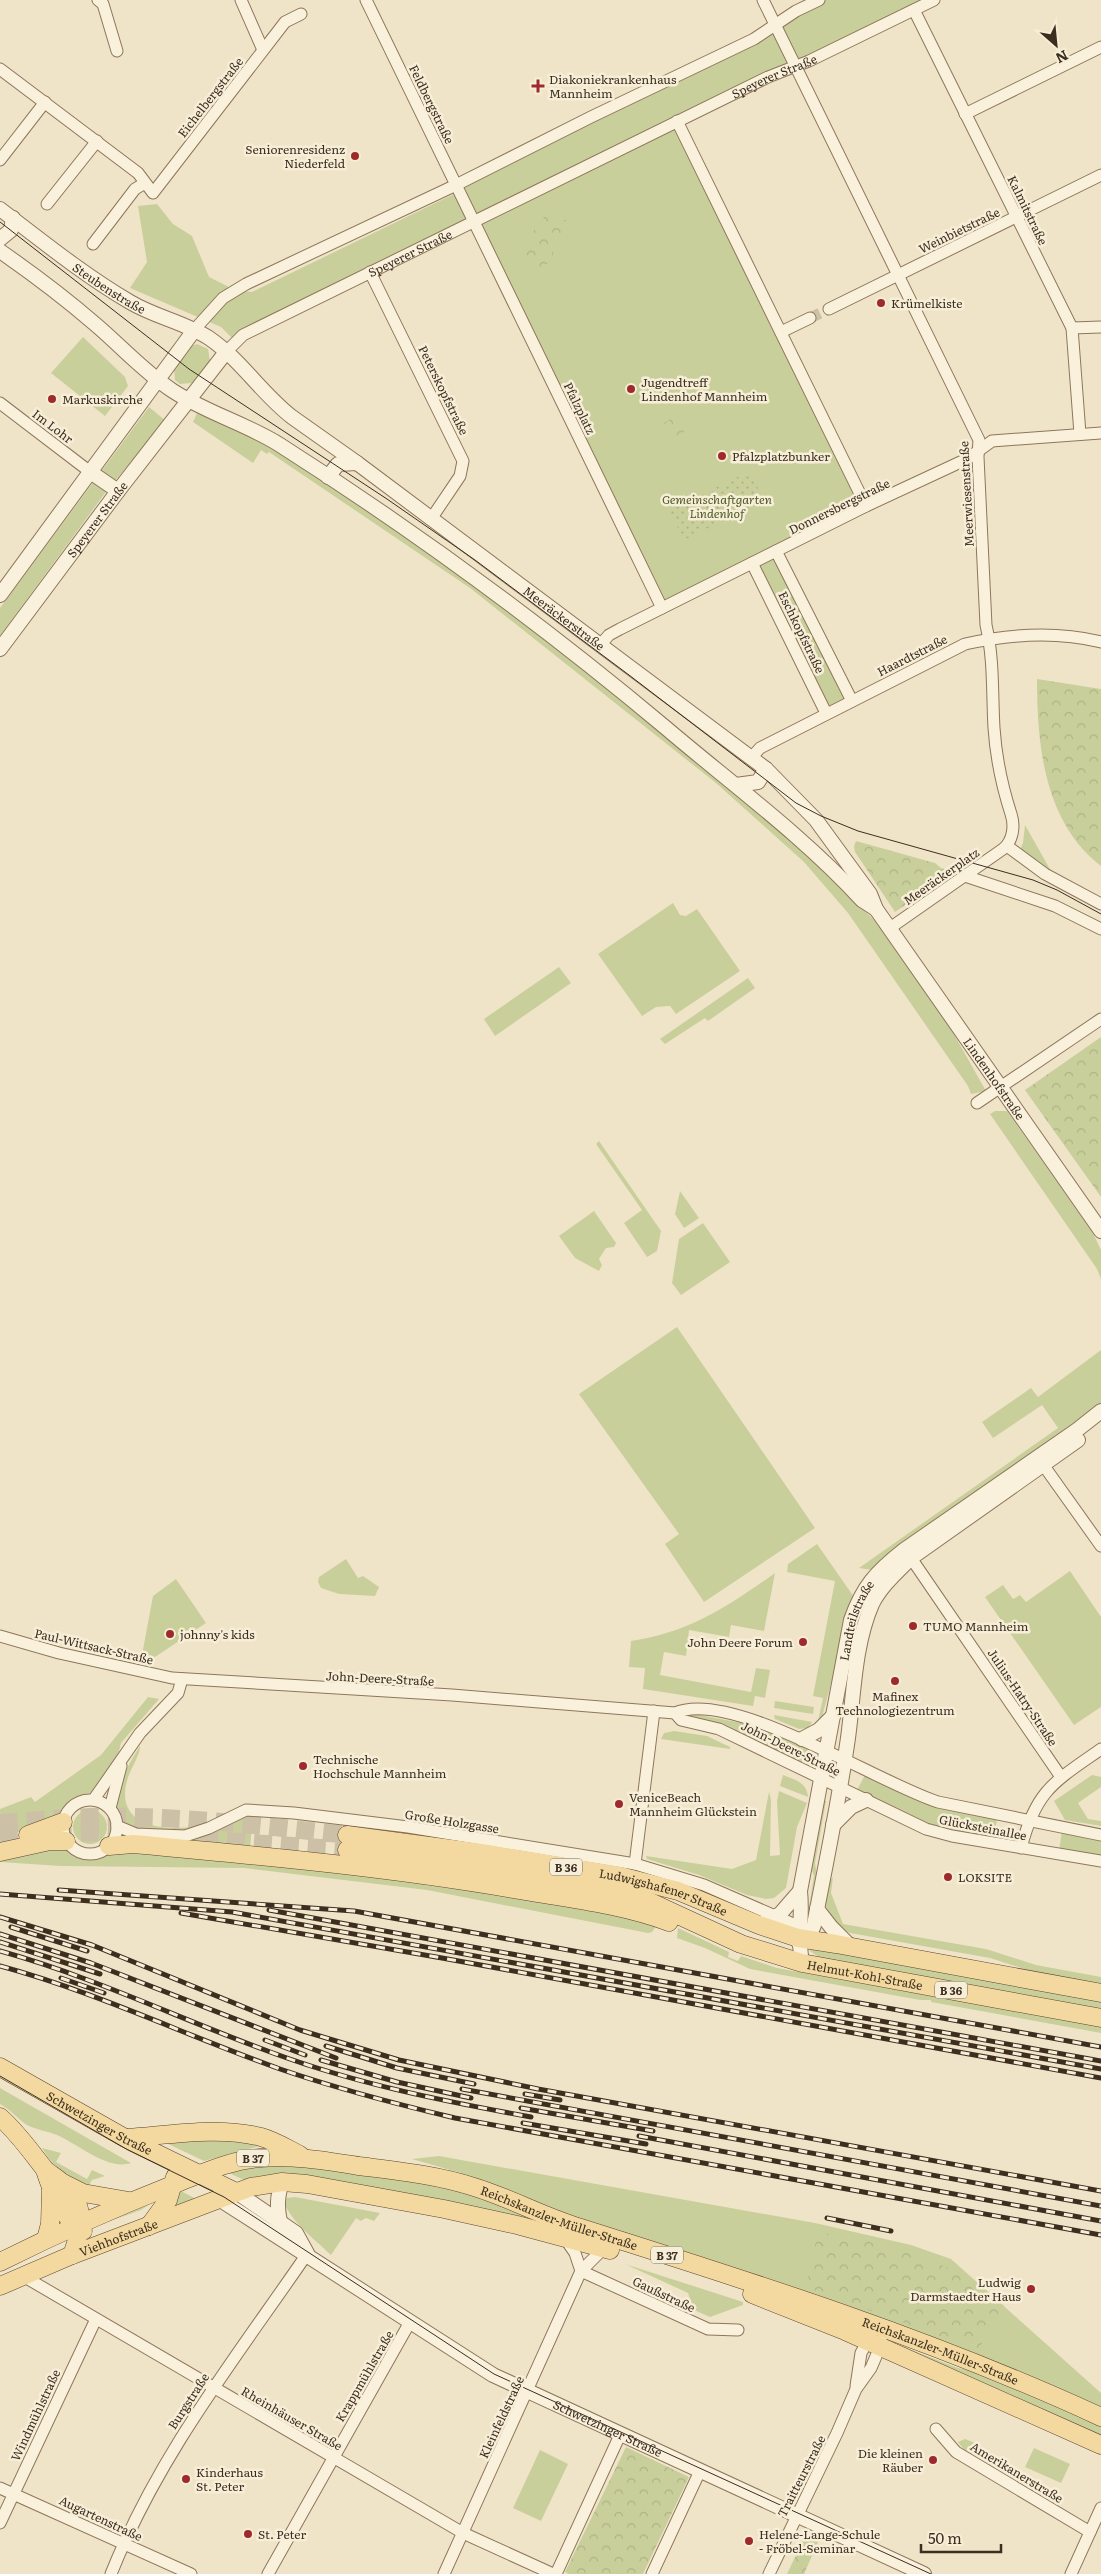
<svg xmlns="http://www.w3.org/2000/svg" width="1101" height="2574" viewBox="0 0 1101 2574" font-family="Literata,serif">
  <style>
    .grass { fill: #c9cf9b }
    .park { fill: url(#park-crowns) }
    .garden { fill: url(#garden-dots) }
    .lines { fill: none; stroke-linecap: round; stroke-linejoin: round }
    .minor-tunnel { stroke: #ccc0a6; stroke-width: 11; stroke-dasharray: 11 5.5; stroke-linecap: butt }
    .primary-tunnel { stroke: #ccc0a6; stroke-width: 18; stroke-dasharray: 18 9; stroke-linecap: butt }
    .minor-casing { stroke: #8d765c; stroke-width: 13 }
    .tertiary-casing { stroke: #8d765c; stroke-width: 16 }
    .primary-casing { stroke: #5b4430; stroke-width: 19 }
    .minor { stroke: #faf1dc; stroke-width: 11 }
    .tertiary { stroke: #faf1dc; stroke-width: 14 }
    .primary { stroke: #f3d9a0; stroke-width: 18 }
    .tram { stroke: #3d2e20; stroke-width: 1 }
    .rail-casing { stroke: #3d2e20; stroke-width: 5 }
    .rail { stroke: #f7eed8; stroke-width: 3; stroke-dasharray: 9; stroke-linecap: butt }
    .poi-dot { fill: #9e2a2b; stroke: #f7eed8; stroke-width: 2 }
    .labels { text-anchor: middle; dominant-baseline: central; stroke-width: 5; stroke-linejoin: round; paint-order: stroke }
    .shield { fill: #f7eed8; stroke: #756857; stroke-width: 1 }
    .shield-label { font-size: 11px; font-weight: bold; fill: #3d2e20 }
    .street-label { font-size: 12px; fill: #3d2e20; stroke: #f7eed8 }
    .poi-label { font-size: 12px; fill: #3d2e20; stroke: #f7eed8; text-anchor: start }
    .park-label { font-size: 12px; font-style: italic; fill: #4d5a26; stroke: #f7eed8 }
  </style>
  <defs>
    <pattern id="park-crowns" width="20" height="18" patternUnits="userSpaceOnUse" patternTransform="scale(1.25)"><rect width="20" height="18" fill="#c9cf9b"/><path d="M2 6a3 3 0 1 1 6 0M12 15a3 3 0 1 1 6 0" fill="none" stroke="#aeb285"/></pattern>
    <pattern id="garden-dots" width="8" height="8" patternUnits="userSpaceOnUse" patternTransform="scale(1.25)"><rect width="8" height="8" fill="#c9cf9b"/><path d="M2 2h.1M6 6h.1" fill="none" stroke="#aeb285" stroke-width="1.8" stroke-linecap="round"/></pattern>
  </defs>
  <rect width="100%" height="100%" fill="#f0e4c8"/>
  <path class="grass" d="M821,0h111l-255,121 189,385 -90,45 76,150 -26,12 -74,-150 -88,42 -186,-381 -244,116 -13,-13 -91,-39 17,-26 -9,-56 19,-2 16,20 19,12 17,41 26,13 17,2 204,-99 50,-33z
    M83,337l42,40 3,9 -23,30 -54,-43z
    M197,344l11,5 2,12 -18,22 -12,1 -5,-4 -1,-11 17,-23z
    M149,407l17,14 -58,68 -108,147v-28z
    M197,413l13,3 66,30 249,171 281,235 78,78 54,76 48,85 -15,3 -3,-8 -120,-173 -44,-51 -88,-79 -246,-195 -201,-136 -2,2 -6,-4 -8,13 -60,-41z
    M1025,825l26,46 -32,-19 4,-9z
    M673,903l7,12 6,1 11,-7 43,62 -64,43 -6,-8 -14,1 -14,9 -44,-62z
    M559,967l12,16 -76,53 -11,-17z
    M748,978l7,10 -47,33 -3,-3 -40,26 -5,-5z
    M995,1111h12l85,120 9,19v29l-4,-10 -107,-155z
    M599,1141l62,90 -4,20 -10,6 -23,-34 18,-13 -46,-66z
    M680,1191l19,27 -15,10 -9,-14z
    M594,1211l22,32 -2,4 -8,1 -7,11 3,6 -3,6 -24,-13 -16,-22z
    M703,1223l27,39 -49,33 -9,-12 7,-44z
    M677,1327l138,201 -111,74 -39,-58 14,-10 -100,-140z
    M1101,1350v55l-229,165 -13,-2 199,-140 -16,-23 -49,33 -11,-16 49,-34 7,9z
    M817,1544l37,53 -33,124h-3l5,-23 -10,-2 22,-115 -48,-9 1,-8z
    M346,1559l12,19 5,-2 16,11 -4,9 -36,-2 -18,-6 -3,-6 1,-5z
    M1070,1571l31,46v90l-27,18 -89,-128 18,-12 10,14 7,-4 6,7z
    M775,1573l-11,58 -33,-6 -2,12 -40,-7 -3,26 -22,-4 -4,23 91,17 5,-24 14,2 -5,28 -10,-2 -2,10 -110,-17 2,-21 -16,-1 2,-26c59,-9 96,-34 144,-68z
    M176,1579l30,44 -51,34 -13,-2 11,-59z
    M148,1697l11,2 -38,44 -3,12 -25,37 -19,6 -15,16 -16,13 -43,9v-27l31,-12 4,5 66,-47z
    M775,1701l39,6 -1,7 -39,-6z
    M694,1714l64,12 51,21 -8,17c-39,-20 -75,-40 -118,-49z
    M774,1715l38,7 -4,6 -9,1 -24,-10z
    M674,1731l33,5 23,11v2l-69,-10 3,-6z
    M140,1746c1,8 -11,25 -13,35 -13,48 42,50 73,45 -13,6 -27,4 -41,4 -8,0 -17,2 -24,-1 -37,-12 -8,-63 5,-83z
    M783,1775c12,5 24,7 25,22l-28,-11z
    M865,1775l64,30 68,14 -3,19 -69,-13 -69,-33z
    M1092,1775l9,2v10l-23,16 10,16 13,2v5l-36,-6 -11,-19z
    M779,1791l28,12 -10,24 -11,61 -12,10 -8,1 -19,-4 -48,-20 -52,-16 -1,-3 86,13 24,-9 13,-68 2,8 -1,56 10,-1 -3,-54z
    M823,1801h3l-11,62 2,13 -5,32 -3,-1 5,-31 -3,-9z
    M73 1827a17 17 0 1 1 34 0a17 17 0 1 1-34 0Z
    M253,1814l-3,35 -69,-9 48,-20z
    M1062,1831l39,7v20l-42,-7z
    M60,1845c23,15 29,17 54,5l311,30v5l31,4 1,-4 201,38 -6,9 -4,1 -221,-43 -183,-22 -183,-2 -61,-4v-6z
    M833,1877l-2,16 12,31 143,25 50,16 65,12v8l-64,-12 -47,-15 -140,-25c-22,-10 -34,-36 -17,-56z
    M678,1928l51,24 -1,5 10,4 3,-5 36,12 324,59v6l-170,-31v-2h-11l-170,-31 -45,-21 -28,-10z
    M812,1947l289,54v9l-281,-52 -10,-7v-3z
    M0,2088l131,75c-23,8 -53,-19 -74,-28 -9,-4 -21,-5 -30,-10 -8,-5 -16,-15 -27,-21z
    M220,2139l47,5 -63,17 -42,-20z
    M42,2148l19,5 -5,9 31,17 5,-9 13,6 -13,4 -4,7c-21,-6 -35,-21 -46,-39z
    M439,2156l376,67 96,22 40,14 150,134v16l-534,-193 -106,-43 -49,-14z
    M265,2163l51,3 139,22 76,29 1,3 -284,-38 -21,-10z
    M179,2190l19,10 -29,11z
    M295,2197l85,16 -6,8 -8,-3 -5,3 -5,-3 -25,37c-16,-15 -38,-32 -47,-52l3,-5z
    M159,2198l-18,12 -45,16z
    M625,2264l118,38v3l-33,12 -25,-11 5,-7 -2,-6z
    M891,2344h5l62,24 23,5 120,51v13z
    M965,2439l13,5 -6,11 -8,-5 -6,-8z
    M1034,2448l36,16 -9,19 -36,-16z
    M540,2450l28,14 -27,57 -28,-13z
    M976,2453l40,22 -2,4 -40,-23z"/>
  <path class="park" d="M551,214l17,7 -12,22 -5,19 -10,5 -8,1 -6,-6 -1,-21 18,-24z
    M681,414l7,16 -19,9 -8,-15z
    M1037,679l64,10v177c-57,-44 -64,-121 -64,-187z
    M856,841l79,22 6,5 14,4 -60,40 -40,-60 -1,-6z
    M1101,1037v160l-76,-107z
    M818,2232c62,10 141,28 186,74l-26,44 -172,-63z
    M626,2447l63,30 -46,97h-74l-4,-2z
    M806,2534l13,6 -15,34h-17z"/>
  <path class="garden" d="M750,471l14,30 -80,39 -15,-30z"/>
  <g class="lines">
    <path class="minor-tunnel" d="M810,318l19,-9"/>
    <path class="primary-tunnel" d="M0,1823c30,-2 61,-5 92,-6 84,-2 171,9 255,18
      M173,1837l174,13
      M0,1838l91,-6 53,3"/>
    <g class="minor-casing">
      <g id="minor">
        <path d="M98,0l5,4 14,47"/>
        <path d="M241,0l22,50"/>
        <path d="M366,0l296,608"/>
        <path d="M763,0l216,440 -1,17 8,168c8,34 6,69 8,103 2,30 8,58 17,86 4,12 2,27 -8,35l-113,79"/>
        <path d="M914,10l158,318 8,106"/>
        <path d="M0,69l138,104 15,20 132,-171 16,-8"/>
        <path d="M965,114l136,-67"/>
        <path d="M677,121l189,385"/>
        <path d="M0,160l45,-58"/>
        <path d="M47,204l50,-63"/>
        <path d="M93,244l42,-55 10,-6"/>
        <path d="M370,272l93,189 -3,15 -29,43"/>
        <path d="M829,309l272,-134"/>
        <path d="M1072,328l29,-1"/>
        <path d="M195,329l28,-31 23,-14 210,-99 135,-68 163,-78 42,-28 23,-11"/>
        <path d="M781,332l29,-14"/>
        <path id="s1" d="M226,352l17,-17 525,-258 41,-16 125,-61"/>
        <path d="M0,403l89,68"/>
        <path d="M776,551l76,150"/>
        <path d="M752,563l74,150"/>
        <path d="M601,644l8,-9 11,-6 246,-123 101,-47 25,-18 109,-8"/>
        <path d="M752,757l8,-9 205,-104c45,-10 91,-13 136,-2"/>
        <path d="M1007,846l38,28 56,30"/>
        <path d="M965,876l90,30 46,23"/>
        <path d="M977,1103l124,-84"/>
        <path d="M1044,1466l57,80"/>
        <path d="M911,1558l150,219"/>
        <path d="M0,1636l59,17 113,25 280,17 223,18c56,-25 203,70 263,89l163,33"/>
        <path d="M675,1713l6,7 38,9 207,100 26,7 149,25"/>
        <path d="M94,1799l46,-66 38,-40 4,-14"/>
        <circle cx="90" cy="1827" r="27"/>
        <path d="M110,1808l11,-42"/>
        <path d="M117,1826l19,8 49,2 24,-8 37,-18 48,3 114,14 227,37 69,21 103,45"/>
        <path d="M1021,1848c15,-58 33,-66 80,-99"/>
        <path d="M635,1864l19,-153"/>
        <path d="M564,2237l11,16 6,18"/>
        <path d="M581,2271l127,58 30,1"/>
        <path d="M23,2276l440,257 90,41"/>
        <path d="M856,2386l5,-33 10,-17"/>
        <path d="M936,2429l20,23 134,80"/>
        <path d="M0,2488l191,86"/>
        <path d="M0,2523l96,-204"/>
        <path d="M111,2574c48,-120 124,-215 196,-320"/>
        <path d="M268,2574l142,-252"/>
        <path d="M444,2574l137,-303 23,-23"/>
        <path d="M556,2574l64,-139"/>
        <path d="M652,2574l48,-103"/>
        <path d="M769,2574l68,-141 19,-44 15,-21 9,-21 1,-7"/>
        <path d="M1071,2574l30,-66"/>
      </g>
    </g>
    <g class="tertiary-casing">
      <g id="tertiary">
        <path id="s2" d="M0,209c42,32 84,66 130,93 25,15 54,20 79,36 32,22 53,56 83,79l65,46 409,306 50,51 54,74 6,15 225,322"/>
        <path d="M0,239l11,-9 2,-12"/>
        <path d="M0,251c33,23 65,47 95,73 26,22 49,48 78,67 34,22 74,33 107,54 135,86 263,180 386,283 67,57 136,107 196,172l14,9"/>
        <path d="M89,471l29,20"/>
        <path d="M328,477l10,-13 19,-1"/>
        <path d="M0,595l195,-266"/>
        <path id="s3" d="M0,649l118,-158 108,-139"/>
        <path d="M736,785l22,-3 8,-13"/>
        <path d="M802,1739l17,-9 14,-14"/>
        <path d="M833,1825l18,-18 15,-7"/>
        <path d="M817,1909l14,18 20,20"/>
        <path d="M759,1925l21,-11 20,-23"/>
        <path d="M799,1943l12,-11 3,-7c12,-62 25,-124 34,-187 6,-44 6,-92 24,-134 9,-18 25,-32 39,-46l167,-118"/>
        <path id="s4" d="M802,1963c-5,-26 1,-46 -2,-72l51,-271c12,-34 25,-48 53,-70l173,-120 24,-19"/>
        <path d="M236,2192l60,41 11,20"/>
        <path id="s5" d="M219,2199l274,176 431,199"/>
        <path d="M280,2222c-3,-15 -3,-25 2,-40"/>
      </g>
    </g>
    <g class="primary-casing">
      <g id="primary">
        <path d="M28,1835l35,-13"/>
        <path id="s6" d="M347,1835l134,18 139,23 58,15 81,34 39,13 38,6 265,49"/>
        <path d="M109,1846l24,-2c131,12 262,24 392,47 48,8 98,14 144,31"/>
        <path id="s7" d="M347,1850l93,12 165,26 45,14 91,42 61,19 299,55"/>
        <path d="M0,1852l50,-11h16"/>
        <path id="s8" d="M0,2067l125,71 111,54"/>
        <path d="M0,2117c17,15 29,32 43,50 4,6 12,9 17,14 27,24 23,44 12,74"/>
        <path d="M126,2138c44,-3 92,-12 135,-1 14,4 27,12 39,18"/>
        <path d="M45,2170c7,22 17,48 38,61"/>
        <path d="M63,2183l20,10 46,8"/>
        <path d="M149,2226l19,-26 7,-23"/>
        <path d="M46,2239l4,-15 1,-34"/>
        <path id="s9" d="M0,2262c58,-29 116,-55 177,-79 26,-10 54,-23 83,-25 33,-3 67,3 99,8 39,5 78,9 115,21 36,11 68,29 104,40 178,56 354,112 523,190"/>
        <path id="s10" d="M0,2286l72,-31 147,-56 32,-12 31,-5 25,2 137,25 73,16 93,25"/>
        <path d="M752,2294l93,37 256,114"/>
      </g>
    </g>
    <use href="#minor" class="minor"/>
    <use href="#tertiary" class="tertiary"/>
    <use href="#primary" class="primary"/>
    <path class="tram" d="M0,222l189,147 198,130 88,61 154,115 167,128 25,13 37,15 175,49 24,10 44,24
      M0,2076l128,74 96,47 270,177 437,200"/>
    <g class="rail-casing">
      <path id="rail" d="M59,1890l295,21 747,136
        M0,1894l232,18 869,157
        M269,1910l832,151
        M181,1913l261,45 659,120
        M0,1917l92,28 208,85 99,30 139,29 563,102
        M11,1927l76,24
        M0,1934l91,29 245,95
        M0,1942l100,32
        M0,1951c94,26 182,69 273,102 84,31 170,48 258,64
        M0,1966c96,26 187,70 280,103 58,20 116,35 175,49l646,117
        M61,1978l43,15
        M265,2040l40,15
        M326,2046l71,22 77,16
        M321,2060l76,22 74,16
        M462,2089l639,117
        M525,2094l35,6
        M521,2108l132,23
        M523,2123l123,21
        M639,2136l462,85
        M827,2218l64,13"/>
    </g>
    <use href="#rail" class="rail"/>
  </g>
  <g class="poi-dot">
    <path d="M535.5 78.5h5v5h5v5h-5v5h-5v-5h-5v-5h5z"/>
    <circle cx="355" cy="156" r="5"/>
    <circle cx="881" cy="303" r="5"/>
    <circle cx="631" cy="389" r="5"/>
    <circle cx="52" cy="399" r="5"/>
    <circle cx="722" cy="456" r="5"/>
    <circle cx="913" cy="1626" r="5"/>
    <circle cx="170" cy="1634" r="5"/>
    <circle cx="803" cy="1642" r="5"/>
    <circle cx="895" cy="1681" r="5"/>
    <circle cx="303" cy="1766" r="5"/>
    <circle cx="619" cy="1804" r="5"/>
    <circle cx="948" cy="1877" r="5"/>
    <circle cx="1031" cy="2289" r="5"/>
    <circle cx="933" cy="2460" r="5"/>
    <circle cx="186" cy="2479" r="5"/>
    <circle cx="248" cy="2534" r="5"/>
    <circle cx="749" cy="2541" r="5"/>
  </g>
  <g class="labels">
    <g class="shield">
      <rect x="550" y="1858.5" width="32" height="17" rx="4"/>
      <rect x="935" y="1981.5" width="32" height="17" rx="4"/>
      <rect x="237" y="2149.5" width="32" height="17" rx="4"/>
      <rect x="651" y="2246.5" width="32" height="17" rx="4"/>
    </g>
    <g class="shield-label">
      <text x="566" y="1867">B 36</text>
      <text x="951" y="1990">B 36</text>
      <text x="253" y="2158">B 37</text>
      <text x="667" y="2255">B 37</text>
    </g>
    <g class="street-label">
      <text stroke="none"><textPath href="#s1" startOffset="615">Speyerer Straße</textPath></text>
      <text transform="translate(210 97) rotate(-52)">Eichelbergstraße</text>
      <text transform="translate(432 104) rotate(64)">Feldbergstraße</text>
      <text transform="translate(1028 210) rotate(64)">Kalmitstraße</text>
      <text transform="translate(959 230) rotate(-26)">Weinbietstraße</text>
      <text stroke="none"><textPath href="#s1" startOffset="210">Speyerer Straße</textPath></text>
      <text stroke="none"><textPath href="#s2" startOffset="135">Steubenstraße</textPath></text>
      <text transform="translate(444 390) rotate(64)">Peterskopfstraße</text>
      <text transform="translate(580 408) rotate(64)">Pfalzplatz</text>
      <text transform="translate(53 426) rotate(37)">Im Lohr</text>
      <text transform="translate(966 494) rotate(-93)">Meerwiesenstraße</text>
      <text transform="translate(839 506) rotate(-26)">Donnersbergstraße</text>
      <text stroke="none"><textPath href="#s3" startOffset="162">Speyerer Straße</textPath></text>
      <text stroke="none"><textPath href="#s2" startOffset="700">Meeräckerstraße</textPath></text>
      <text transform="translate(802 632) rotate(64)">Eschkopfstraße</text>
      <text transform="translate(912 655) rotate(-27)">Haardtstraße</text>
      <text transform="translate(941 876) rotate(-35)">Meeräckerplatz</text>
      <text stroke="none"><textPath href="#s2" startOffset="1338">Lindenhofstraße</textPath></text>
      <text stroke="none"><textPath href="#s4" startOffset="349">Landteilstraße</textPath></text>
      <text transform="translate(94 1646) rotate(13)">Paul-Wittsack-Straße</text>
      <text transform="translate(380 1678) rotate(3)">John-Deere-Straße</text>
      <text transform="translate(1023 1697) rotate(56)">Julius-Hatry-Straße</text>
      <text transform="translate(791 1748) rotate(26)">John-Deere-Straße</text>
      <text transform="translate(452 1821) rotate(9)">Große Holzgasse</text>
      <text transform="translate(983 1827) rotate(11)">Glücksteinallee</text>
      <text stroke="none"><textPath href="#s6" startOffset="322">Ludwigshafener Straße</textPath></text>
      <text stroke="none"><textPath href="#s7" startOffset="536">Helmut-Kohl-Straße</textPath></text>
      <text stroke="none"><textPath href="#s8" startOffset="114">Schwetzinger Straße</textPath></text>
      <text stroke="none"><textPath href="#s9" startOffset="588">Reichskanzler-Müller-Straße</textPath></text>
      <text stroke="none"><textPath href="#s10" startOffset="128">Viehhofstraße</textPath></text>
      <text transform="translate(664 2294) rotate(25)">Gaußstraße</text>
      <text stroke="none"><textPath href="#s9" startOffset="992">Reichskanzler-Müller-Straße</textPath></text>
      <text transform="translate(364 2376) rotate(-60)">Krappmühlstraße</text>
      <text transform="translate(188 2401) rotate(-57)">Burgstraße</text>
      <text transform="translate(35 2415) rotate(-65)">Windmühlstraße</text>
      <text transform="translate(501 2417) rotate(-65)">Kleinfeldstraße</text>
      <text transform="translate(292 2418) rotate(30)">Rheinhäuser Straße</text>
      <text stroke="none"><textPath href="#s5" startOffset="452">Schwetzinger Straße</textPath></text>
      <text transform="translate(1017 2472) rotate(31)">Amerikanerstraße</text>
      <text transform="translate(801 2476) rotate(-63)">Traitteurstraße</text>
      <text transform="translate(101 2518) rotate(25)">Augartenstraße</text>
    </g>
    <g class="poi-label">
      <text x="549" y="79">Diakoniekrankenhaus<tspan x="549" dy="14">Mannheim</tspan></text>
      <text x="345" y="149" text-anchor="end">Seniorenresidenz<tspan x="345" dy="14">Niederfeld</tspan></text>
      <text x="891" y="303">Krümelkiste</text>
      <text x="641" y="382">Jugendtreff<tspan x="641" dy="14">Lindenhof Mannheim</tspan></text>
      <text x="62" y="399">Markuskirche</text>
      <text x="732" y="456">Pfalzplatzbunker</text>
      <text x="923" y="1626">TUMO Mannheim</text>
      <text x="180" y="1634">johnny's kids</text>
      <text x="793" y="1642" text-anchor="end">John Deere Forum</text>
      <text x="895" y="1696" text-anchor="middle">Mafinex<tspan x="895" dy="14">Technologiezentrum</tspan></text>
      <text x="313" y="1759">Technische<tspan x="313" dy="14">Hochschule Mannheim</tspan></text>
      <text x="629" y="1797">VeniceBeach<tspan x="629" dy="14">Mannheim Glückstein</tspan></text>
      <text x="958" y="1877">LOKSITE</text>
      <text x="1021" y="2282" text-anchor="end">Ludwig<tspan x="1021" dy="14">Darmstaedter Haus</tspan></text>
      <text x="923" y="2453" text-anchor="end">Die kleinen<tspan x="923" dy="14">Räuber</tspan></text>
      <text x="196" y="2472">Kinderhaus<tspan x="196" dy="14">St. Peter</tspan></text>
      <text x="258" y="2534">St. Peter</text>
      <text x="759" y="2534">Helene-Lange-Schule<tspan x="759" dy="14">- Fröbel-Seminar</tspan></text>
    </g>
    <g class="park-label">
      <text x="717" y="499">Gemeinschaftgarten<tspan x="717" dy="14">Lindenhof</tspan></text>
    </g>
  </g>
  <g transform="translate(1056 45) rotate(153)" stroke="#f7eed8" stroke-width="4" paint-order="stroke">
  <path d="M0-4L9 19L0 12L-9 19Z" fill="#3d2e20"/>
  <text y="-8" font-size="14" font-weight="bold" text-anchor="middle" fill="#3d2e20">N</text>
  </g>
  <path d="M921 2544v8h80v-8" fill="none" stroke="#3d2e20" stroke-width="2.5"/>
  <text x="928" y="2544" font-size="15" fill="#3d2e20" stroke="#f7eed8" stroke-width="4" paint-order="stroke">50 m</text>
</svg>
